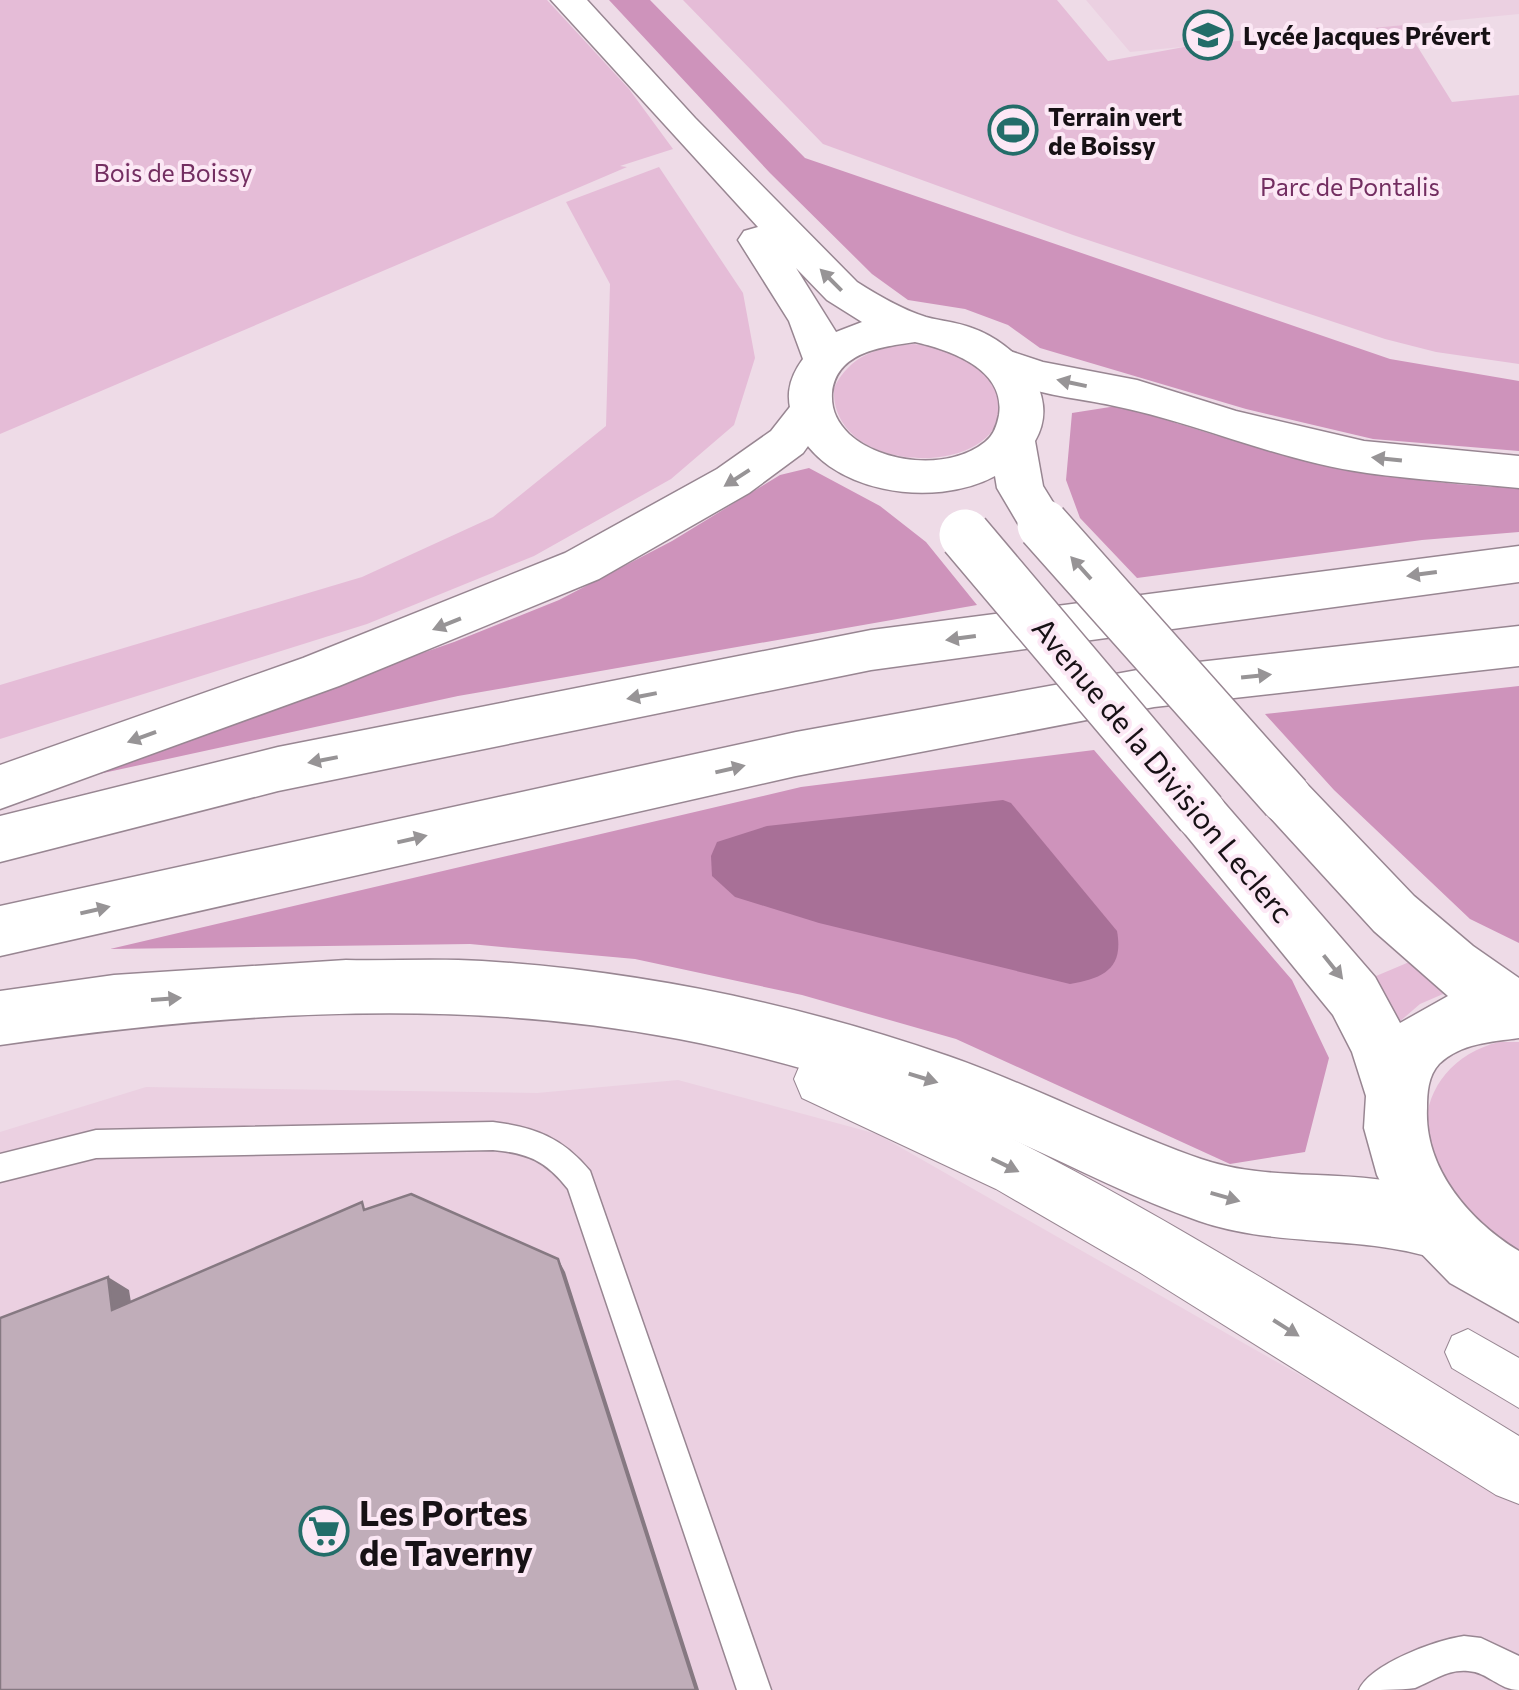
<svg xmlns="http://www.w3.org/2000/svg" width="1519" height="1690" viewBox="0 0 1519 1690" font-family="Commissioner,sans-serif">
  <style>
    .built { fill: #ebd0e1 }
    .green { fill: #e5bcd7 }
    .forest { fill: #ce93bb }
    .water { fill: #a87097 }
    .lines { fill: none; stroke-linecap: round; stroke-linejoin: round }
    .service-casing { stroke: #988692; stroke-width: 3 }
    .pedestrian-casing { stroke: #988692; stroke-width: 2 }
    .minor-casing { stroke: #988692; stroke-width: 2 }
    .primary-casing { stroke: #988692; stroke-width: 3 }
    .motorway-casing { stroke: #988692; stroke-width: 3 }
    .service { fill: #fff; fill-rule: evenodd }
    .pedestrian { fill: #fff; fill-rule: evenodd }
    .minor { fill: #fff; fill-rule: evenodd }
    .primary { fill: #fff; fill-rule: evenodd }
    .motorway { fill: #fff; fill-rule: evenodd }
    .primary-bridge-casing { stroke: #988692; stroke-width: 54; stroke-linecap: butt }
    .primary-bridge { stroke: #fff; stroke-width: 51 }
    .shaded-wall { fill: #867982 }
    .building { fill: #c0adb9; stroke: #867982; stroke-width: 2.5 }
    .oneway { fill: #979496 }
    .labels { text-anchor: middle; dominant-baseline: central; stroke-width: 8; stroke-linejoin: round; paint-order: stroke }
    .far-poi-label { font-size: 25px; font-weight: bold; fill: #171115; stroke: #fce8f5; text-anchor: start }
    .far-park-label { font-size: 25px; fill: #732e61; stroke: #fce8f5 }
    .street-label { font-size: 30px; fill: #171115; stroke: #fce8f5 }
    .near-poi-label { font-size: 35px; font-weight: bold; fill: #171115; stroke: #fce8f5; text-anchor: start }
  </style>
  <rect width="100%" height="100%" fill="#eedbe7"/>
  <path class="built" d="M1086,0h433v14l-389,38z
    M678,1080l199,54 642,366v190h-1519v-558l146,-45 391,6z"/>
  <path class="green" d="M0,0h547l82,89 44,60 -53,17 7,1 -627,267z
    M683,0h374l51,61 87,-16 209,-20 48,77 67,-7v269l-83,-12 -51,-13 -312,-104 -250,-91z
    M659,167l84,126 12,65 -21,67 -63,54 -137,77 -167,68 -367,115v-54l362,-108 131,-60 113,-91 4,-142 -44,-82z
    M913,344c30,3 54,12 76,33 7,8 11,16 11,28 2,74 -171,73 -166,-17 16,-33 44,-41 79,-44z
    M1414,960l36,31 -30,13 -22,19 -29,-44z
    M1499,1042h20v212c-32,-21 -62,-46 -81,-81 -30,-58 0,-116 61,-131z"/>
  <path class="forest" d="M609,0h41l155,158 585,201 129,22v70l-146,-12 -127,-30 -206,-61 -32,-23 -43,-16 -57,-9 -36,-26 -102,-101z
    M1123,405c128,45 260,79 396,83v44l-97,8 -285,38 -57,-60 -14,-38 6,-67z
    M809,468l71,38 46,36 51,63 -519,91 -424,92 420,-146 105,-42 113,-59 108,-66z
    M1519,686v257l-49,-24 -136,-129 -69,-76z
    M1094,750l198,230 37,78 -24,94 -75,12 -274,-125 -154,-44 -167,-36 -165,-15 -360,5 691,-162z"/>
  <path class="water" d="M1003,800l8,3 106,128c7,38 -14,47 -47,53l-251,-61 -84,-26 -23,-21 -1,-20 6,-14 50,-16z"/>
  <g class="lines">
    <g class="service-casing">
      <path id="service" d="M493,1122c42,5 70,16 97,49l181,519h-34l-169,-501c-22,-28 -40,-36 -75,-39l-397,8 -96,24v-28l96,-24z
        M1464,1636l17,2 38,18v34c-20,0 -31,-18 -51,-19 -21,-2 -35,10 -53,17 -15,2 -39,2 -56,2 11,-26 77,-50 105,-54z"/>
    </g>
    <g class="pedestrian-casing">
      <path id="pedestrian" d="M1468,1329l51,29v50l-67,-40 -7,-16 7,-16z"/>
    </g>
    <g class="minor-casing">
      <path id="minor" d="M822,1053c248,97 471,245 697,383v68l-23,-9 -357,-223 -143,-83 -194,-91 -8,-19 8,-19z"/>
    </g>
    <g class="primary-casing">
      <path id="primary" d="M551,0h36l108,118 162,164c22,14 44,27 69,35 15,4 31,5 46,11 43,15 91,65 63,113l8,45 24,39 -7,12 -17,5 -17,-5 -29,-49 -2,-12c-60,33 -172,18 -200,-52 -10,-25 -8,-43 8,-65l-14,-38 -51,-81 6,-9 14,-4zM796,268l31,32 35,22 -26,10zM915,342c35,8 91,27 84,73 -2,10 -5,20 -14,27 -36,29 -103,22 -136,-8 -12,-12 -18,-24 -17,-41 4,-41 49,-46 83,-51z
        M1286,775l19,7 109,114 59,50 46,32v60c-28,4 -58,5 -80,26 -11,12 -12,29 -12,44 -3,61 43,113 92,143v71l-69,-39 -38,-39 -35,-69 -13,-47 2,-32 -14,-44 -19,-37 -151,-185 -8,-16 8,-16 19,-7 19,7 155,179 25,46 48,-27 -74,-65 -107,-117 -8,-16 8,-16z"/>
    </g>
    <g class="motorway-casing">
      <path id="motorway" d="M1004,349l39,13 94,18 99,31 128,30 155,15v32c-50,-5 -102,-8 -152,-15 -88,-12 -171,-51 -257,-68 -33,-7 -110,-14 -128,-42l7,-10z
        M809,399l16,4 6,11 -28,39 -54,40 -150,86 -260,107 -339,123v-44l303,-107 262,-105 152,-84 54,-38 22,-28z
        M1519,546v36l-648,88 -593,121 -278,71v-46l278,-69 593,-117z
        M1519,626v40l-365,41 -358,69 -796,180v-50l796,-174 358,-65z
        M346,960c45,1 91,-2 136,1 159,10 316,43 466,95 86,30 167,73 253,103 64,22 129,11 194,23 22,4 44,14 65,22l9,23 -9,23 -23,9c-78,-25 -160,-11 -238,-38 -88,-30 -169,-80 -258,-109 -86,-29 -173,-56 -262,-73 -223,-43 -456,-26 -679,6v-54l114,-16z"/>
    </g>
    <use href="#service" class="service"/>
    <use href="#pedestrian" class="pedestrian"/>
    <use href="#minor" class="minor"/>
    <use href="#primary" class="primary"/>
    <use href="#motorway" class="motorway"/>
    <g class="primary-bridge-casing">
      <path id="primary-bridge" d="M1043,525l243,273
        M965,535l236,279"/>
    </g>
    <use href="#primary-bridge" class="primary-bridge"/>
  </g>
  <path class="shaded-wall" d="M558,1259l7,13 134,418h-3z
    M108,1277l21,13 5,31 -22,-11z"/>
  <path class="building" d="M411,1194l147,65 138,431h-696v-372l108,-41 4,33 250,-108 2,8z"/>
  <defs><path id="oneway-solid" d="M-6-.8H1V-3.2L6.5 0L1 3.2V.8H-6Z" transform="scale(2.5)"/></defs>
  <g class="oneway">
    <use href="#oneway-solid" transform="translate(831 280) rotate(-135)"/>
    <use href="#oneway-solid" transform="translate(1072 383) rotate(-168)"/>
    <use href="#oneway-solid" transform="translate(1387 459) rotate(-174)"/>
    <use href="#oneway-solid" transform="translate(737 478) rotate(147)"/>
    <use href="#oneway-solid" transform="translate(1081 568) rotate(-132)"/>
    <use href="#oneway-solid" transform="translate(1422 574) rotate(172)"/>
    <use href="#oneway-solid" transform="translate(447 624) rotate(158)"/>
    <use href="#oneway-solid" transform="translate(961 638) rotate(172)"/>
    <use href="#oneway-solid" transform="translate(1256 676) rotate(-6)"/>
    <use href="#oneway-solid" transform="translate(642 696) rotate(169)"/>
    <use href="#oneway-solid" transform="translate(142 737) rotate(160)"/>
    <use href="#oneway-solid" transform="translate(323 760) rotate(169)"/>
    <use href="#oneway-solid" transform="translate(730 769) rotate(-13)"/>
    <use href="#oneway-solid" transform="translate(412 839) rotate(-13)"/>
    <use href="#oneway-solid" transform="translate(95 910) rotate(-13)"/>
    <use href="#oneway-solid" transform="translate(1333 967) rotate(51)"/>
    <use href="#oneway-solid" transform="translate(166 999) rotate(-4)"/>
    <use href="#oneway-solid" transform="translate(923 1078) rotate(17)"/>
    <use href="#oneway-solid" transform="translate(1005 1165) rotate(26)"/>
    <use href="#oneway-solid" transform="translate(1225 1197) rotate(16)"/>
    <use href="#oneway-solid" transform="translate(1286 1328) rotate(32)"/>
  </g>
  <defs>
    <g id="school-ring" transform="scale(2.5)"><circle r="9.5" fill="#fce8f5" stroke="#236d69" stroke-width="1.5"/><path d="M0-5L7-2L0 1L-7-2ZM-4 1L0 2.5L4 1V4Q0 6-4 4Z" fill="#236d69"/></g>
    <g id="stadium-ring" transform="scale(2.5)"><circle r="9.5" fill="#fce8f5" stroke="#236d69" stroke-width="1.5"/><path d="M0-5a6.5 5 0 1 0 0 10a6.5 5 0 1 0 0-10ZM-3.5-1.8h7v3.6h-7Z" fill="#236d69"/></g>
    <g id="supermarket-ring" transform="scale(2.5)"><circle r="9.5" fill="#fce8f5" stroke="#236d69" stroke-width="1.5"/><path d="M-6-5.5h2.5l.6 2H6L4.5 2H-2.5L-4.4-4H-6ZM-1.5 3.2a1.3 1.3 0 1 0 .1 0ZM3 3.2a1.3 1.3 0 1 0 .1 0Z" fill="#236d69"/></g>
  </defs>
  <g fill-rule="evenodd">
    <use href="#school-ring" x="1208" y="35"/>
    <use href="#stadium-ring" x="1013" y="130"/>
    <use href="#supermarket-ring" x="324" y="1531"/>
  </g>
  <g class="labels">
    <g class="far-poi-label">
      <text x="1243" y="35">Lycée Jacques Prévert</text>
      <text x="1048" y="116">Terrain vert<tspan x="1048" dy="29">de Boissy</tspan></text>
    </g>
    <g class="far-park-label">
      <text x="173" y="172">Bois de Boissy</text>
      <text x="1350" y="186">Parc de Pontalis</text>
    </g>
    <g class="street-label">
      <text transform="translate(1164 769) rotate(50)">Avenue de la Division Leclerc</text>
    </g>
    <g class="near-poi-label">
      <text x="359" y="1511">Les Portes<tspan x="359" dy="40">de Taverny</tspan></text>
    </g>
  </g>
</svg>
